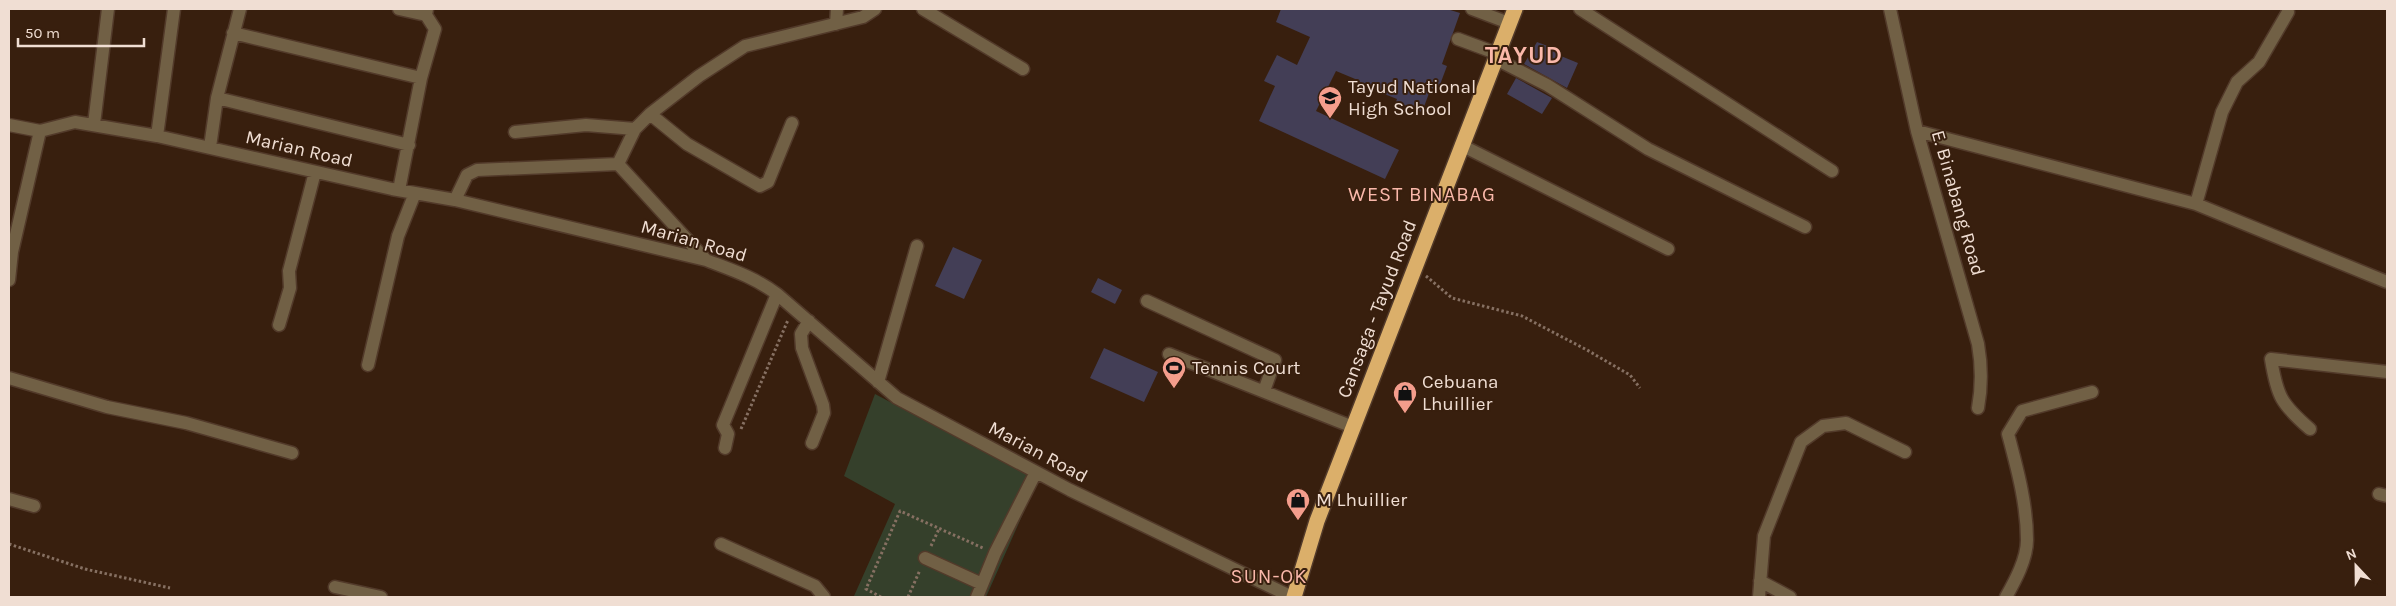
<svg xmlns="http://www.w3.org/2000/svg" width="2396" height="606" viewBox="0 0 2396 606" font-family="Karla,sans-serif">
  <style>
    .green { fill: #35402b }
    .building { fill: #433e56 }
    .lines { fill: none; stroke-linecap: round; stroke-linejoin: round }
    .minor-casing { stroke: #523a2a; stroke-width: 15 }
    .highway-casing { stroke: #523a2a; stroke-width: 18 }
    .path { stroke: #867062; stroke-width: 3; stroke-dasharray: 2.5 2.5; stroke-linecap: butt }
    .minor { stroke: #716045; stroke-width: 12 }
    .highway { stroke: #dbaf6a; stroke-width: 15 }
    .labels { text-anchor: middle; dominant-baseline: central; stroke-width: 4; stroke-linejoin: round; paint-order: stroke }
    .poi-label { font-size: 19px; fill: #f0ded3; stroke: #381f0e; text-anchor: start }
    .street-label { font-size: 19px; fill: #f0ded3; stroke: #381f0e }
    .neighbourhood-label { font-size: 20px; letter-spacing: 1px; fill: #fab8aa; stroke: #381f0e }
    .district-label { font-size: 24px; font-weight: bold; letter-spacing: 1px; fill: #fab8aa; stroke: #381f0e }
  </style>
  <rect width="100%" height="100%" fill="#381f0e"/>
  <path class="green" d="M875,394l163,86 -52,117 -132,-1 41,-92 -51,-28z"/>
  <path class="building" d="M1281,9h166l13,4 -18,51 5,2 -9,24 -7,-2 -9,24 -26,-10 1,-3 -38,-15 1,-3 -24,-10 -20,40 83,39 -14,29 -126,-58 16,-35 -11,-5 13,-26 20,10 13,-28 -34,-15z
    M1537,42l21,8 -2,4 22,9 -11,25 -43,-24z
    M1516,78l36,20 -10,16 -35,-20z
    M953,247l29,13 -18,39 -29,-13z
    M1098,278l24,12 -7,14 -24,-12z
    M1104,348l54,24 -14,30 -54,-24z"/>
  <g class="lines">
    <g class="minor-casing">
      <path id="minor" d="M399,9l27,6
        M923,9l100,60
        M1472,9l37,14
        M1580,9l252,162
        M1890,9l27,122 61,213c4,23 4,42 0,64
        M836,24l1,-15
        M233,33l188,45
        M1458,39l38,14
        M1494,58l53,27 101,64 157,78
        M217,98l192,47
        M650,114l37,30 73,42 8,-4 24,-59
        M94,124l14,-115
        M9,125l31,6 35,-9 82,14 235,53 63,11 251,60c26,10 48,17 71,34l120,104 173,92 222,107
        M1917,131l279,73 191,78
        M515,132l71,-7 49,4
        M157,136l17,-127
        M1461,145l207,104
        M210,147l7,-49 23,-89
        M618,164l17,-35 15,-15 49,-38 46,-30 118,-29 12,-8
        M399,190l22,-112 14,-49 -9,-14 1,-6
        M455,200l12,-25 10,-5 141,-6 88,96
        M2196,204l26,-92 15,-30 22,-20 29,-50
        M9,280l3,-28 28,-121
        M1147,301l128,59 -11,31
        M809,321l-8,13 1,14 21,57 1,8 -12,30
        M279,325l11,-37 -1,-17 26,-99
        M1169,354l184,73
        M368,365l30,-129 17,-43
        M9,378l98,29 79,16 106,30
        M878,382l39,-136
        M2310,429c-29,-25 -33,-33 -39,-70l116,13
        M725,448l3,-14 -5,-9 54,-131
        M2379,494l8,2
        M9,499l25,7
        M721,544l94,42 9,11
        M925,558l57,26
        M1760,581l30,16
        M335,587l46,10
        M977,597l18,-44 41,-81
        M1759,597l5,-61 37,-94 22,-16 23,-3 59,29
        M2006,597c9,-16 21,-38 21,-57 0,-36 -10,-72 -19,-106l14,-23 70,-19"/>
    </g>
    <g class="highway-casing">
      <path id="highway" d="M1294,597l23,-76 198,-512"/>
    </g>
    <path class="path" d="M1426,276l26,22 70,18 65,34 43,25 10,13
      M741,429l47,-109
      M9,544l76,25 85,19
      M931,546l8,-17
      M881,597l-15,-8 34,-78 83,37
      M908,597l12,-27"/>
    <use href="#minor" class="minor"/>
    <use href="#highway" class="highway"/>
  </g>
  <defs>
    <g id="school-pin" transform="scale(1.25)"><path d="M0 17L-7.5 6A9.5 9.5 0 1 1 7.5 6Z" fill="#f49d8c" stroke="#381f0e"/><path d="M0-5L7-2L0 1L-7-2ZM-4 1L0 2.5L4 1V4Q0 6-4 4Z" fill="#111"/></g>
    <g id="stadium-pin" transform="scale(1.25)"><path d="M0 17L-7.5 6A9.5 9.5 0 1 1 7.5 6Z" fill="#f49d8c" stroke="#381f0e"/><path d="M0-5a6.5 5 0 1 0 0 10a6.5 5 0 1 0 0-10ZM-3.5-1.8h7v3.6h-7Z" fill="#111"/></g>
    <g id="shop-pin" transform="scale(1.25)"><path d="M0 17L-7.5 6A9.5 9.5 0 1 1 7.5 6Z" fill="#f49d8c" stroke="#381f0e"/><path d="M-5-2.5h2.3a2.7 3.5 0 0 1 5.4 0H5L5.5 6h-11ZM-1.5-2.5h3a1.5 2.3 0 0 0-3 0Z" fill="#111"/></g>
  </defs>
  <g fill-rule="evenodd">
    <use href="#school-pin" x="1330" y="98"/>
    <use href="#stadium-pin" x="1174" y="368"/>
    <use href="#shop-pin" x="1405" y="393"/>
    <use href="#shop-pin" x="1298" y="500"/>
  </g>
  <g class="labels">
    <g class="poi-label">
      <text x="1348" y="87">Tayud National<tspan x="1348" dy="22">High School</tspan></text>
      <text x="1192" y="368">Tennis Court</text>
      <text x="1422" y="382">Cebuana<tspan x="1422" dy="22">Lhuillier</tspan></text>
      <text x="1316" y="500">M Lhuillier</text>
    </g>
    <g class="street-label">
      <text transform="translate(299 149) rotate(13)">Marian Road</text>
      <text transform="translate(1958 203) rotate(74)">E. Binabang Road</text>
      <text transform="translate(694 241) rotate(16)">Marian Road</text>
      <text transform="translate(1377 309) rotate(-69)">Cansaga - Tayud Road</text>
      <text transform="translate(1038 452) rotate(28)">Marian Road</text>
    </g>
    <g class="neighbourhood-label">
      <text x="1422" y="194">WEST BINABAG</text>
      <text x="1269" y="576">SUN-OK</text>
    </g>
    <g class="district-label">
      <text x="1524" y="55">TAYUD</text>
    </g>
  </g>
  <rect width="2396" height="606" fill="none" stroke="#f0ded3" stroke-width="20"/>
  <g transform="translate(2356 566) rotate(338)" stroke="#381f0e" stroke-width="4" paint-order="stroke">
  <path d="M0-4L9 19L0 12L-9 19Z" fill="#f0ded3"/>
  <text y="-8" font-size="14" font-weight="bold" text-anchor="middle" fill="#f0ded3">N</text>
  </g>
  <path d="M18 38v8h126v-8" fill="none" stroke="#f0ded3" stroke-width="2.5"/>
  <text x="25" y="38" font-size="15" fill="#f0ded3" stroke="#381f0e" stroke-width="4" paint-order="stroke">50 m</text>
</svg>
